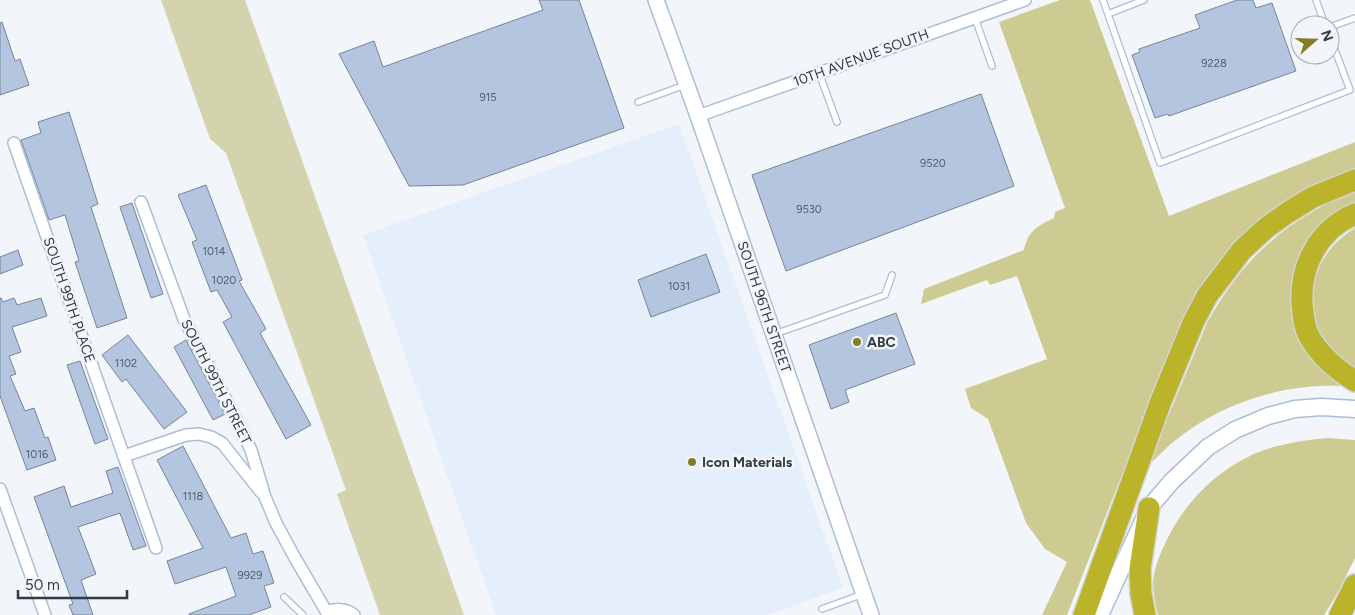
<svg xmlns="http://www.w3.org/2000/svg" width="1355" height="615" viewBox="0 0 1355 615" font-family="Figtree,sans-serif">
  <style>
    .built { fill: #e5eefb }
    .green { fill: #d3d3ad }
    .forest { fill: #cdcb92 }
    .building { fill: #b4c6df; stroke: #74859b }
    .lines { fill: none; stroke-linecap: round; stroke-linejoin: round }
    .service-casing { stroke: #acbed6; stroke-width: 8 }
    .minor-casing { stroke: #acbed6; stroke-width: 14 }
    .tertiary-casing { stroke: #acbed6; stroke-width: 18 }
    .secondary-casing { stroke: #acbed6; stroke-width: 19 }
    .motorway-casing { stroke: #d2d4d6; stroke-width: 24 }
    .service { stroke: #fff; stroke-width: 5.5 }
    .minor { stroke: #fff; stroke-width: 11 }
    .tertiary { stroke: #fff; stroke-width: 15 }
    .secondary { stroke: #fff; stroke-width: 16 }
    .motorway { stroke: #bbb42a; stroke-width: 21 }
    .poi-dot { fill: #837e26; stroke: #f2f6fb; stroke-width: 2 }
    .labels { text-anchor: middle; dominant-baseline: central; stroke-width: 5; stroke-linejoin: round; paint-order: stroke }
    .number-label { font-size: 11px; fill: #535d6b }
    .street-label { font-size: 14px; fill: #333a44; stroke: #f2f6fb }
    .poi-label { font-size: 14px; font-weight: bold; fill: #333a44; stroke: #f2f6fb; text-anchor: start }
  </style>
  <rect width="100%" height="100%" fill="#f2f6fb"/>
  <path class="built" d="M679,124l164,464 -76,27h-271l-133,-380z"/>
  <path class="green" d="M161,0h84l219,615h-84l-43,-121 9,-4 -120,-337 -16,-14z"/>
  <path class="forest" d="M1060,0h30l79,216 186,-74v27l-24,9 -23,10 -23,13 -38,31 -26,27 -16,20 -32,65 -106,271h-25l25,-53 -22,-13 -19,-26 -38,-104 -17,-11 -6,-19 82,-30 -30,-83 -27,9 -3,-5 -66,24 3,-15 100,-39c4,-19 13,-24 30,-32l1,-6 10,-4 -66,-186z
    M1355,192v14c-15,16 -30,32 -44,48 -5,4 -13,10 -16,16 -3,7 -3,16 -4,23 -2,42 18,70 50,93 -61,-2 -121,17 -169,57 -8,7 -17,16 -25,24l60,-144c26,-47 56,-82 102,-109 14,-9 30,-17 46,-22z
    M1355,228v144c-8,-6 -17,-12 -24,-19 -3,-4 -5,-9 -8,-13 -23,-41 -8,-88 32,-112z
    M1328,438l27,2v118l-17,34 -14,23h-166c-3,-11 -5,-23 -5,-34 1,-11 5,-22 10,-33 19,-44 55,-81 101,-98 21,-7 42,-10 64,-12z"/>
  <path class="building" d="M539,0h40l45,128 -161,57 -54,1 -70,-132 35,-13 9,26 160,-57z
    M1237,0h16l3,8 16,-5 24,68 -127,45 -1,-2 -13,4 -23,-63 8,-3 -1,-3 61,-21 -5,-13z
    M2,22l13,39 5,-2 9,26 -29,10v-72z
    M981,94l33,92 -228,85 -34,-96z
    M69,112l29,92 -7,3 36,111 -30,10 -22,-66 4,-1 -14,-46 -16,5 -28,-80 20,-7 -3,-11z
    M206,185l36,95 -3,1 27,48 -6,4 51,92 -25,14 -63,-117 9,-5 -15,-27 -6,2 -19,-50 5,-2 -19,-45z
    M132,203l31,91 -12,4 -31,-91z
    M18,250l5,15 -23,9v-17z
    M706,254l14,38 -69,25 -13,-37z
    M0,298h1l2,4 11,-4 3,7 24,-7 6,18 -35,11 9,25 -12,4 7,18 -6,2 15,35 9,-3 11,30 3,-1 8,23 -29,10 -27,-74z
    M896,313l19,51 -70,26 4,12 -18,7 -22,-64z
    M128,335l59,77 -23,17 -38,-50 -4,3 -20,-27z
    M186,340l39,74 -12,6 -39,-73z
    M80,361l28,78 -13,5 -28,-79z
    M183,446l48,92 15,-5 7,21 10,-3 11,32 -10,3 7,21 -22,8h-60v-1l47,-18 -10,-29 -51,17 -8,-23 36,-13 -46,-88z
    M118,467l28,79 -13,4 -13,-37 -42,14 18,47 -15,6 12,35h-20l-4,-10 4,-1 -39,-107 30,-11 7,21 42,-14 -7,-22z"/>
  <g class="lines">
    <g class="service-casing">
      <path id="service" d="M1103,0l57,163 190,-73 -20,-53
        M1316,0l9,25
        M1108,14l36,-14
        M975,18l17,48
        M1330,27l25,-9
        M819,73l18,49
        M638,102l47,-17
        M775,334l110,-39 7,-20
        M284,597l19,18
        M822,609l41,-15"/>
    </g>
    <g class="minor-casing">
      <path id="minor" d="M698,116l327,-116
        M14,143l142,405
        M141,202l43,117 57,110 10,21 14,47 11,26 19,35 31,53c11,-2 20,-3 28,4
        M124,456l62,-21 13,-1 12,3 11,6 39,49
        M0,489l45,126"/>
    </g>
    <g class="tertiary-casing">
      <path id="tertiary" d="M656,0l42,116 173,499"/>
    </g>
    <g class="secondary-casing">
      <path id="secondary" d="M1100,615l49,-107 22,-26 37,-35 27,-17 33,-14 27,-7 26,-2 34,2"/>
    </g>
    <g class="motorway-casing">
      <path id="motorway" d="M1355,214c-36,15 -55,51 -53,89 1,11 2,24 7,33 11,20 27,33 46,45
        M1084,615l77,-214 32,-78 14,-27 35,-46 24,-22 21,-15 26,-16 42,-17
        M1145,615l-4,-21 -1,-25 9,-61
        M1340,615l15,-30"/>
    </g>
    <use href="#service" class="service"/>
    <use href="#minor" class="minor"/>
    <use href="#tertiary" class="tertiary"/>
    <use href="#secondary" class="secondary"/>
    <use href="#motorway" class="motorway"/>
  </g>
  <g class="poi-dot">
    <circle cx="857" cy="342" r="5"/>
    <circle cx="692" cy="462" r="5"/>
  </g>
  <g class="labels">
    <g class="number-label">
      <text x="1214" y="63">9228</text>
      <text x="488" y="97">915</text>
      <text x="933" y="163">9520</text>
      <text x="809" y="209">9530</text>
      <text x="214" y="251">1014</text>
      <text x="224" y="280">1020</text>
      <text x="679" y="286">1031</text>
      <text x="126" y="363">1102</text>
      <text x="37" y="454">1016</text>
      <text x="193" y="496">1118</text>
      <text x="250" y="575">9929</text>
    </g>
    <g class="street-label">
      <text transform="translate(861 58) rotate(-20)">10TH AVENUE SOUTH</text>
      <text transform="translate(69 300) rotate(71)">SOUTH 99TH PLACE</text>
      <text transform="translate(764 307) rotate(71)">SOUTH 96TH STREET</text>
      <text transform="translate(216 382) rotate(63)">SOUTH 99TH STREET</text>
    </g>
    <g class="poi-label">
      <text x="867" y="342">ABC</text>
      <text x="702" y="462">Icon Materials</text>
    </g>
  </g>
  <g transform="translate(1315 40) rotate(70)"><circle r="24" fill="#f2f6fb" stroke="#a6abb2"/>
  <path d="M0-4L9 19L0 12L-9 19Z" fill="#837e26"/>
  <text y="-8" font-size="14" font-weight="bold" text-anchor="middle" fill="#333a44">N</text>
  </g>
  <path d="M18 590v8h109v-8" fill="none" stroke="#333a44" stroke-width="2.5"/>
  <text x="25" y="590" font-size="15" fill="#333a44" stroke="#f2f6fb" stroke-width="4" paint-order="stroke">50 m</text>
</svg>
